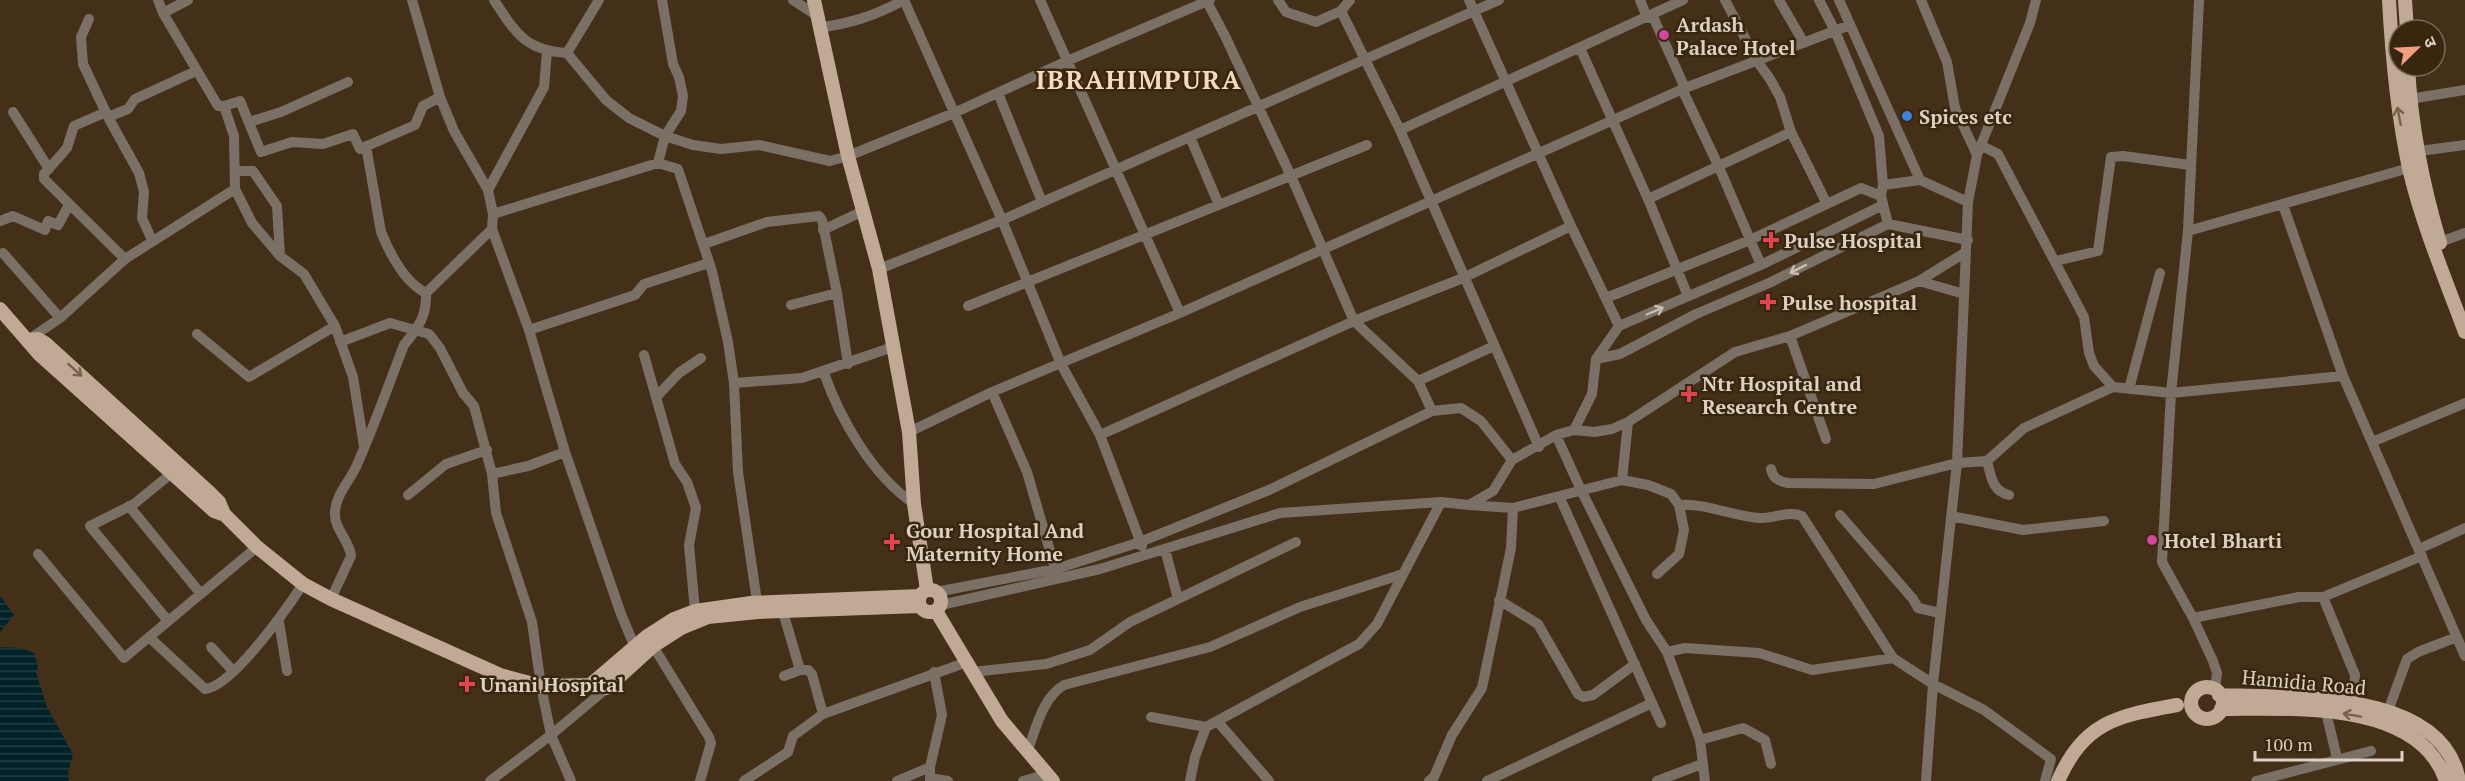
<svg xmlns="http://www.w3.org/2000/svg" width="2465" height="781" viewBox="0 0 2465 781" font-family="'PT Serif','Noto Sans Devanagari',serif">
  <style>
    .water { fill: url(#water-rules) }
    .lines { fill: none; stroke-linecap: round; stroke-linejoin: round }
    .minor { stroke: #7b7065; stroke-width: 10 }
    .major { stroke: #c0aa95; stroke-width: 14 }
    .oneway { stroke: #76614b }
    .oneway2 { stroke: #c9bdaf }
    .hotel-dot { fill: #d1479c; stroke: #39260f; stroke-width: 2 }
    .shop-dot { fill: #3f7fe0; stroke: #39260f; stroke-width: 2 }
    .health-dot { fill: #e0444e; stroke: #39260f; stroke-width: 2 }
    .labels { text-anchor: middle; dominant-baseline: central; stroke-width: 5; stroke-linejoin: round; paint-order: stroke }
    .poi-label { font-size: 20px; font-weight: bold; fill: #ddd0c2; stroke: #39260f; text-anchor: start }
    .street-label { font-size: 20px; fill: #ddd0c2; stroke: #39260f }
    .district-label { font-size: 26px; font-weight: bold; letter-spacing: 1.5px; fill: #f4dbbf; stroke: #39260f }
  </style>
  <defs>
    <pattern id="water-rules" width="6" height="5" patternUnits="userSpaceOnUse" patternTransform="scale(1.5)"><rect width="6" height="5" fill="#002228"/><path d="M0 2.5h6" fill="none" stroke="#254146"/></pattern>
  </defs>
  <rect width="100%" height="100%" fill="#443019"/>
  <path class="water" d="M0,596l14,19 -14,17z
    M0,647l22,1 12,5 4,13 -2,7 11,34 26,47 -5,19 1,8h-69z"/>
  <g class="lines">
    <path class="minor" d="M158,0l5,13 55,93h6l16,-5 21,51 31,-10 31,2 30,-10 7,15 55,-24 8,-19 17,-9
      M412,0l28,97 14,34 34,59 5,24 -1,15 37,101 36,122 56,162 16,38
      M494,0c21,32 31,51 73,53l39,47 23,18 36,18 28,9 28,4 38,-4 71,16 18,-5 106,-43 113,-52 143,-61
      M793,0l23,15
      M904,0l98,220 59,144 39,71 42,111
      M1040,0l140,313
      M1206,0l19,36 66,140 63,145 64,60 14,30
      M1278,0l8,12 30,10 25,-11 9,-11
      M1469,0l102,226 48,100
      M1640,0l7,17 7,2 31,69
      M1725,0l32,61 13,18 10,18 11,35 36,72
      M1779,0l25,43
      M1819,0l16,31 44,105 4,49
      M1839,0l81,180 48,22
      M1921,0l26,62 8,46 22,47
      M2199,0l-11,231 -17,162 -9,169 31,56 20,43 4,12 -2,17
      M1341,11l59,119 139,317
      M163,13l25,-13
      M89,19l-8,18 2,27 25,53 31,56 5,19 -2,26 10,22
      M818,28c34,-5 56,-12 86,-28
      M1580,48l68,151 40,97
      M567,53l32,-53
      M1682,89l36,76 43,100
      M998,93l44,109
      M2410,99l55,-9
      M13,112l36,57
      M106,112l-32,14 -7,22 -23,26v5l81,80
      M108,117l20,-8 7,-10 61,-28
      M249,122l32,-10 67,-30
      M1400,130l283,-130
      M1190,137l29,68
      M366,146l15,86c9,22 23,50 45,61
      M1982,146l16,8 86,163 5,36 5,13 19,21
      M2412,152l53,-7
      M658,163l7,-27 16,-25 2,-15 -4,-19 -6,-13 -11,-64
      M235,171h18l24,35 3,50
      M235,189l17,34 28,33 24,18 31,52 18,51 11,69
      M488,190l56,-103 3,-35
      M1648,199l143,-67
      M2283,205l60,171 122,280
      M493,214l165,-51 20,6 34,102 16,71 6,41 4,89 20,136
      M0,221l13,-5 32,14 3,-9 10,4 11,-20
      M1888,224l-7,-28 2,-11 37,-5
      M823,230l40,-19
      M2188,231l221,-63
      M2440,242l25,-9
      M704,244l63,-22 52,-6 3,4 15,73
      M3,253l57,65
      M2056,261l42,-10 13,-94 12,-1 67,9
      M879,269l123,-49 497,-220
      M1919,281l45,13
      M1606,298l144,-58 111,-52 20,8
      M791,305l46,-12 11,71
      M968,306l399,-161
      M529,330l106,-35 9,-11 65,-21
      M197,334l52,43 86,-51
      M1790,336l36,103
      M28,340l32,-22 65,-59 110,-70 -1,-53 -10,-30
      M340,342l50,-19 39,11 11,14 23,45 11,13 18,68 4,39 36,109 9,64 10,49 20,46
      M644,355l31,109 12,18 9,26 -7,37 6,66
      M1596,359l24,-5 76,-40 73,-31 119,-59 80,16
      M824,373c16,46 48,102 90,131
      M1418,381l76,-35
      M734,383l68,-5 91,-31
      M2129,389l31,-116
      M992,392l35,80 30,103
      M657,396l22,-23 22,-15
      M1574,430l18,-36 4,-35 23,-33 142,-61 122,-60
      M909,432l83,-40 188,-79 505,-225 165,-63
      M1100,435l254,-114 109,-43 108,-52
      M1556,435l25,55 65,130 21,32 33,88 5,41
      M2372,442l93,-39
      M1987,461c4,15 5,30 22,34
      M1771,469c2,10 8,12 17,14l86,1 83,-21 30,-2 37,-33 89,-41 58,6 172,-17
      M492,474l36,-8 37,-14
      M1622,480l6,-58
      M408,495l38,-31 41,-14
      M1560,498l101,225
      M1469,505l44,3 109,-28 26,5 23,9 8,11 5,25 -5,24 -22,20
      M1679,505c27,-2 53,11 80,13 15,1 29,-8 43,-2l91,142 40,26 51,26 67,49 -6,22
      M129,506l72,88
      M1840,515l73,84 5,9 22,5
      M1951,516l72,14 81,-9
      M2419,549l46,-21
      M38,554l86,104 133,-111
      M936,592l120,-23 84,-27 129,-52 163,-79 29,-3 20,13 31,39
      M2323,597l32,78 -2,27
      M331,599l20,-43c-1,-15 -17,-27 -16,-43 0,-17 14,-31 21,-46 18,-40 32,-81 48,-122 14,-17 23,-29 22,-52l66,-64
      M1178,599l118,-57
      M1499,600l39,24 40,70 5,3 10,-2 42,-31
      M941,605l159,-36 180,-56 161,-11 28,3 24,-14 19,-31 44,-25 18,-5 20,2 18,-3 16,-7 107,-70 55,-16 129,-55 47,-29
      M783,612l17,58
      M2193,618l106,-21h24l99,-41
      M168,621l-78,-95 44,-22 44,-36
      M279,622l8,49
      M149,637l56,52c27,-2 83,-82 98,-105
      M653,646l56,91 2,6 -11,38
      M211,647l22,24
      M1667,652l18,-4 74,5 53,17 81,-12
      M973,672l73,-8 44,-14 40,-28 48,-23 -13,-50
      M784,676l16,-6h8l4,4 11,40
      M2388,711l19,-52 11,-7 39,-15
      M2326,712l11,46
      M1151,717l55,10
      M1218,722l51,59
      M1700,740l43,-12 22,12 6,24
      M1027,752c9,-23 15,-54 37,-67l146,-38 90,-40 103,-33
      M930,778l18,3
      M490,781l61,-46 56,-47
      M744,781l44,-29 5,-16 30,-22 144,-52
      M897,781l33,-14
      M930,781v-14l12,-52 -8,-43
      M1023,781l25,-7
      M1190,781l5,-24 11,-30 153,-83 18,-20 64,-122
      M1429,781l5,-4 18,-42 30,-47 29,-140 2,-40
      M1487,781l165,-78
      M1657,781l45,-17
      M1926,781l7,-97 24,-221 11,-261 9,-47 53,-132 6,-23
      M2256,781l115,-30"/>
    <path class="major" d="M814,0l34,156 31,113 30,163 5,72 13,86
      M2389,0c3,57 8,112 20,168 13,56 36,110 56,164
      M2405,0l2,30
      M2408,66c3,60 15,120 32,177
      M0,309l39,45 175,157 8,3
      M28,340l10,-1 7,4 165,150 9,9 5,12 33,33 46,37 28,15 169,76 41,11 49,-1 17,3 46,-42 28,-18 27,-11 50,-5 162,-6
      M919 601a11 11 0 1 1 22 0a11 11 0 1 1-22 0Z
      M936,611l66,110 51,60
      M590,685l56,-48 28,-18 21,-8 56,-8 169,-7
      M2191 703a16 16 0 1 1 32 0a16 16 0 1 1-32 0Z
      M2219,695c71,3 224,-7 240,86
      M2221,709c69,0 198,-10 225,72
      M2058,781c27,-60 59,-65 119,-76"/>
  </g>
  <defs><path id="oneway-shaft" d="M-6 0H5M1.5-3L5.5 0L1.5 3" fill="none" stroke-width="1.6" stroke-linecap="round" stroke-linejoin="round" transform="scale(1.5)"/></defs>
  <g class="oneway">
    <use href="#oneway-shaft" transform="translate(2399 116) rotate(-101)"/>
    <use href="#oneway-shaft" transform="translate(75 370) rotate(42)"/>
    <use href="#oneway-shaft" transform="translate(2352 715) rotate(-170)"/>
  </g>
  <g class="oneway2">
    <use href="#oneway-shaft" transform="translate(1798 269) rotate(153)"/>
    <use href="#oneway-shaft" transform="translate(1655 311) rotate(-23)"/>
  </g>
  <g class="hotel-dot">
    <circle cx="1664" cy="35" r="6"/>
    <circle cx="2152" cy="540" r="6"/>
  </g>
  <circle class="shop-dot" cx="1907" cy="116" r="6"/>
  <g class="health-dot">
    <path d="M1768 231h6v6h6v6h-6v6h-6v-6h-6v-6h6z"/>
    <path d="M1765 293h6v6h6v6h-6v6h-6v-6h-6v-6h6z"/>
    <path d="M1686 385h6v6h6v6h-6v6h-6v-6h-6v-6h6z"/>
    <path d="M889 533h6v6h6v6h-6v6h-6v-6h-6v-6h6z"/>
    <path d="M464 675h6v6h6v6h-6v6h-6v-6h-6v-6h6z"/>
  </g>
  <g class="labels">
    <g class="poi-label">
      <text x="1676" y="24">Ardash<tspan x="1676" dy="23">Palace Hotel</tspan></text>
      <text x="1919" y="116">Spices etc</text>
      <text x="1784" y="240">Pulse Hospital</text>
      <text x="1782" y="302">Pulse hospital</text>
      <text x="1702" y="383">Ntr Hospital and<tspan x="1702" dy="23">Research Centre</tspan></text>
      <text x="906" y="530">Gour Hospital And<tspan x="906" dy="23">Maternity Home</tspan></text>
      <text x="2164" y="540">Hotel Bharti</text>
      <text x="480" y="684">Unani Hospital</text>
    </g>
    <g class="street-label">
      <text transform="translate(2304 682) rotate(5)">Hamidia Road</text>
    </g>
    <g class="district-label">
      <text x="1139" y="79">IBRAHIMPURA</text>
    </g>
  </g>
  <g transform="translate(2417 48) rotate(66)"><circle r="28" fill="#39260f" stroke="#7b6a57" stroke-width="1.5"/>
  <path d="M0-4.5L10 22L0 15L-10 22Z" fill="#f39f83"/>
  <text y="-9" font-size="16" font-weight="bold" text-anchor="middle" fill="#ddd0c2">उ</text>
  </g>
  <path d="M2255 751v9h147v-9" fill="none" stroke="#ddd0c2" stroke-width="3"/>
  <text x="2264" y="751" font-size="18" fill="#ddd0c2" stroke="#39260f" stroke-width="4.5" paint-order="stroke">100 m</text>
</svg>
